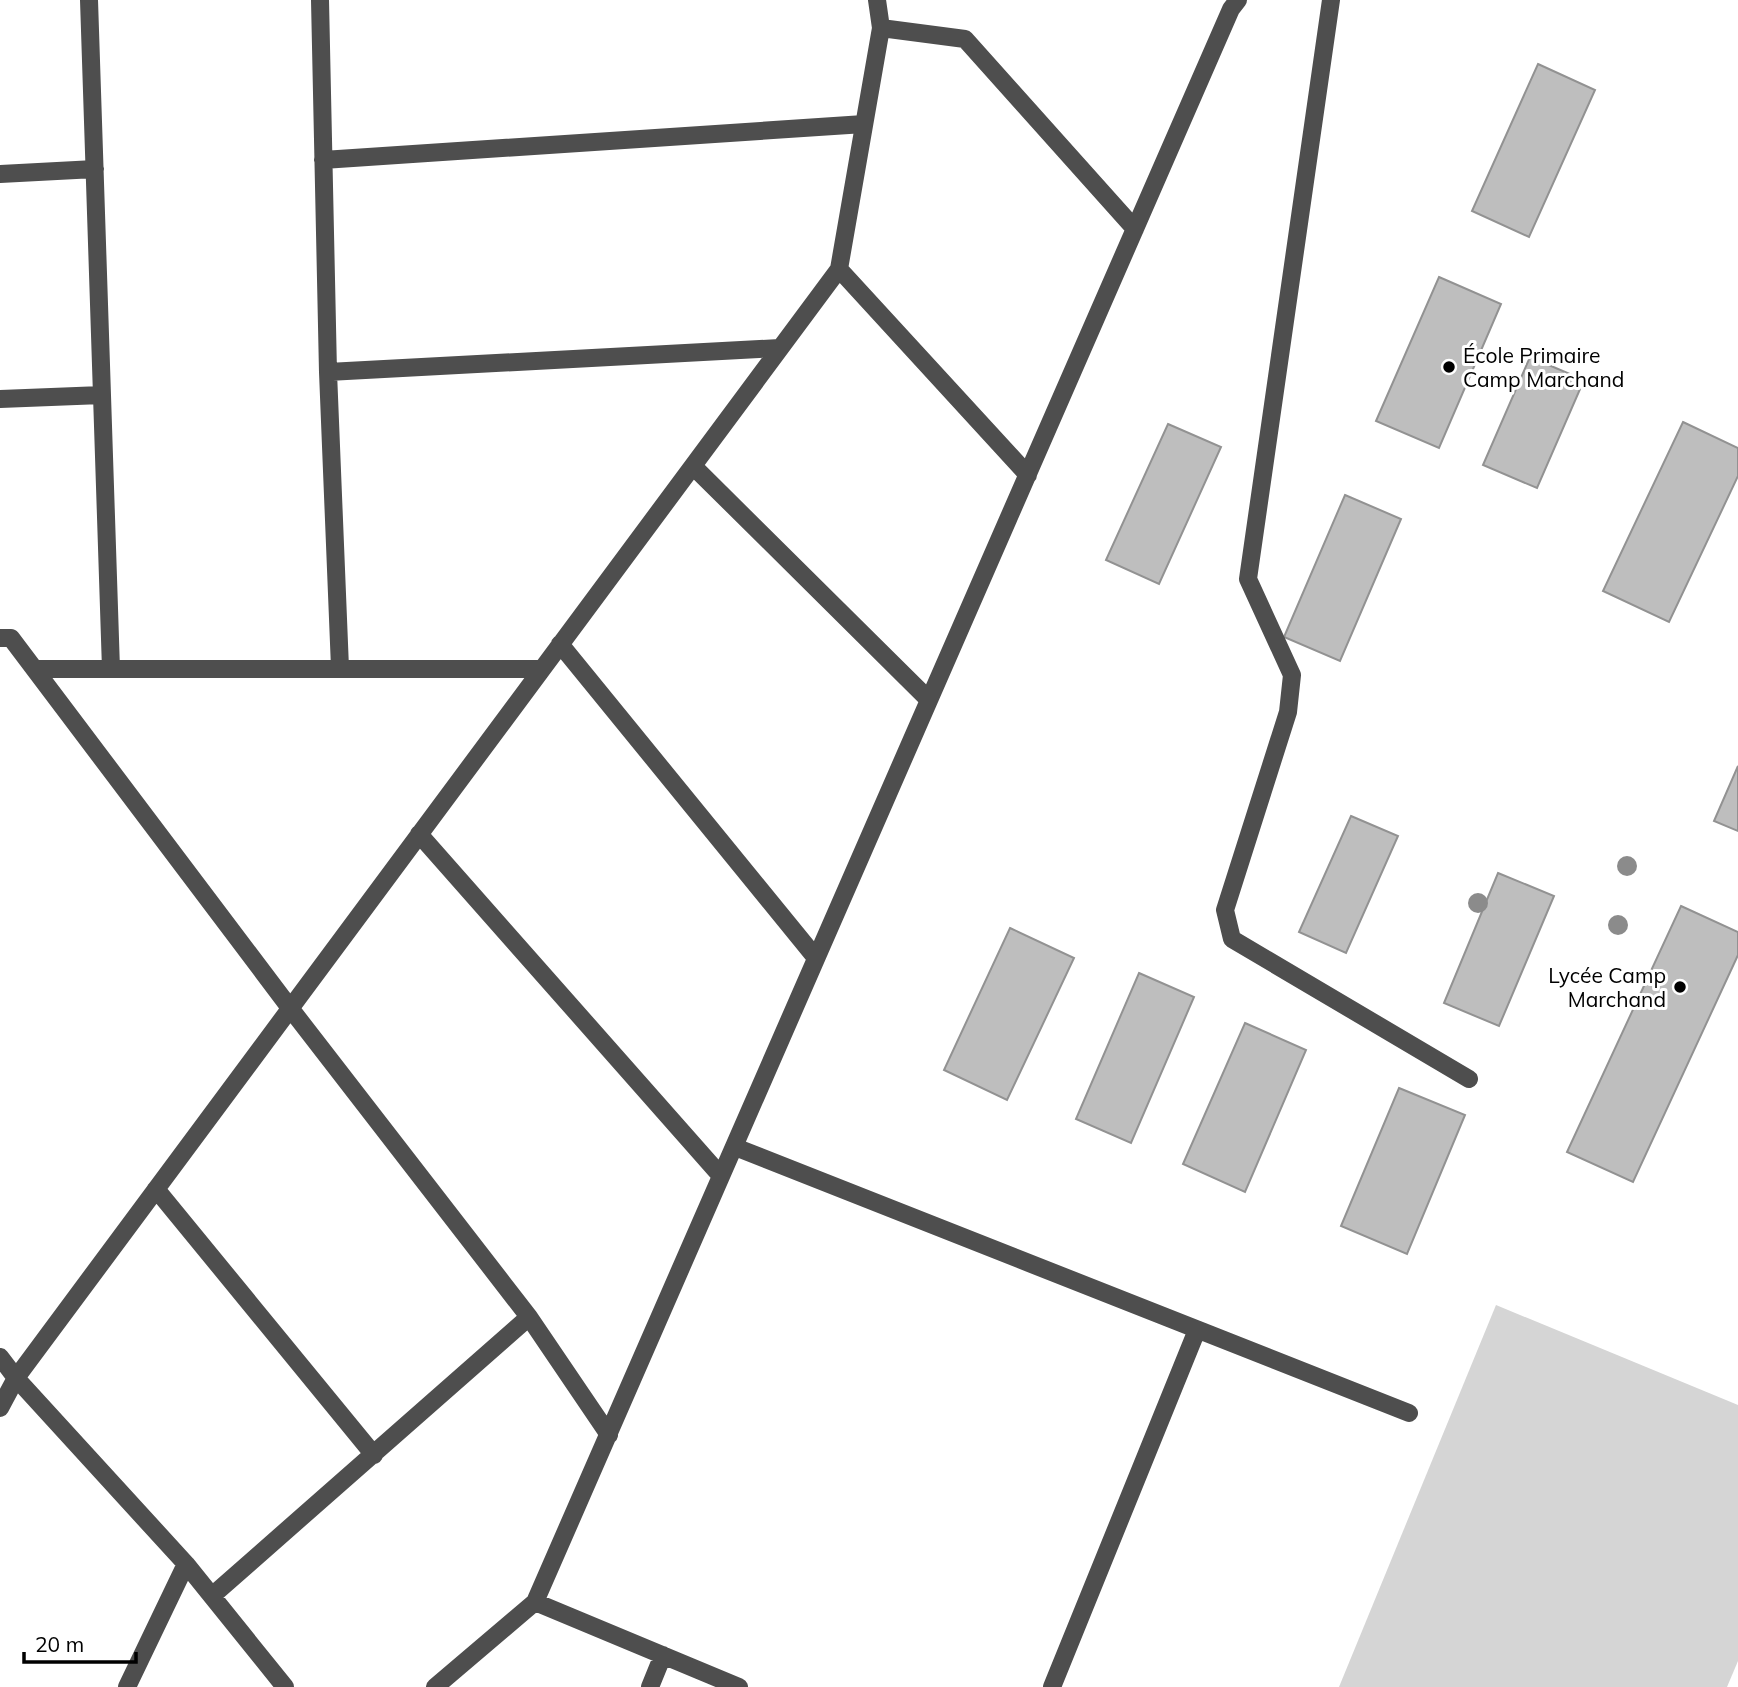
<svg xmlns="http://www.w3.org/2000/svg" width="1738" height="1687" viewBox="0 0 1738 1687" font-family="Mulish,sans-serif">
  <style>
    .green { fill: #d5d5d5 }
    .building { fill: #bebebe; stroke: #929292; stroke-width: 2 }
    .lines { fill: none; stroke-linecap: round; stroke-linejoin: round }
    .minor { stroke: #4e4e4e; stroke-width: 18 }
    .tree { fill: #8b8b8b }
    .poi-dot { fill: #000; stroke: #fff; stroke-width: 2.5 }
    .labels { text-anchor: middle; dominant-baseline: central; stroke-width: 6; stroke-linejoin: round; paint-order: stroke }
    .poi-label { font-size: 21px; fill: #000; stroke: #fff; text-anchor: start }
  </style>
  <rect width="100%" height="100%" fill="#fff"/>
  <path class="green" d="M1496,1305l242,100v256l-11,26h-388z"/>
  <path class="building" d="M1538,64l57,26 -66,147 -57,-26z
    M1439,277l62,27 -62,144 -63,-27z
    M1530,357l54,23 -47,108 -54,-23z
    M1683,422l55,26v28l-69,146 -66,-31z
    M1168,424l53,23 -62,137 -53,-24z
    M1345,495l56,24 -61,142 -56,-24z
    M1738,766v65l-24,-10z
    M1351,816l47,20 -52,117 -47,-21z
    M1498,873l56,23 -55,130 -55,-23z
    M1681,906l57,26v23l-105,227 -66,-30z
    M1010,928l64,30 -67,142 -63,-30z
    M1139,973l55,24 -63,146 -55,-24z
    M1245,1023l61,27 -61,142 -62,-28z
    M1399,1088l66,27 -58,139 -66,-28z"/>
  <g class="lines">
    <path class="minor" d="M89,0l22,669
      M320,0l8,372 12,296
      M1331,0l-83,579 44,96 -4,37 -63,198 7,29 237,140
      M881,28l84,11 170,190
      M323,160l541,-36
      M0,174l95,-5
      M839,269l189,206
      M328,372l452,-24
      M0,399l102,-4
      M693,466l236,234
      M0,638h11l279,370 239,309 80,118
      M560,644l256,314
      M35,669h507
      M419,834l302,342
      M735,1147l674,266
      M156,1189l218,266
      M0,1357l16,21 170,186 99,123
      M0,1408l16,-30 823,-1109 42,-241 -4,-28
      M213,1595l316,-278
      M535,1602l204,85
      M127,1687l59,-123
      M435,1687l100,-85 696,-1593 7,-9
      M650,1687l13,-32
      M1052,1687l145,-357"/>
  </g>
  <g class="tree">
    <circle cx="1627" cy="866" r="10"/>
    <circle cx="1478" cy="903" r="10"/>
    <circle cx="1618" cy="925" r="10"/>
  </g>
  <g class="poi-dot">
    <circle cx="1449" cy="367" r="7"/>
    <circle cx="1680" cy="987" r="7"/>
  </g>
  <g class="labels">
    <g class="poi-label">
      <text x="1463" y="355">École Primaire<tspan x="1463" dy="24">Camp Marchand</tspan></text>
      <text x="1666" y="975" text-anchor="end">Lycée Camp<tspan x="1666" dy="24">Marchand</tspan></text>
    </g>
  </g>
  <path d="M24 1652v10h112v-10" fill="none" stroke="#000000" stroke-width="3.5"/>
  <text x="35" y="1652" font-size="21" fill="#000000" stroke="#ffffff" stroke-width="5" paint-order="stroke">20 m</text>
</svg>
